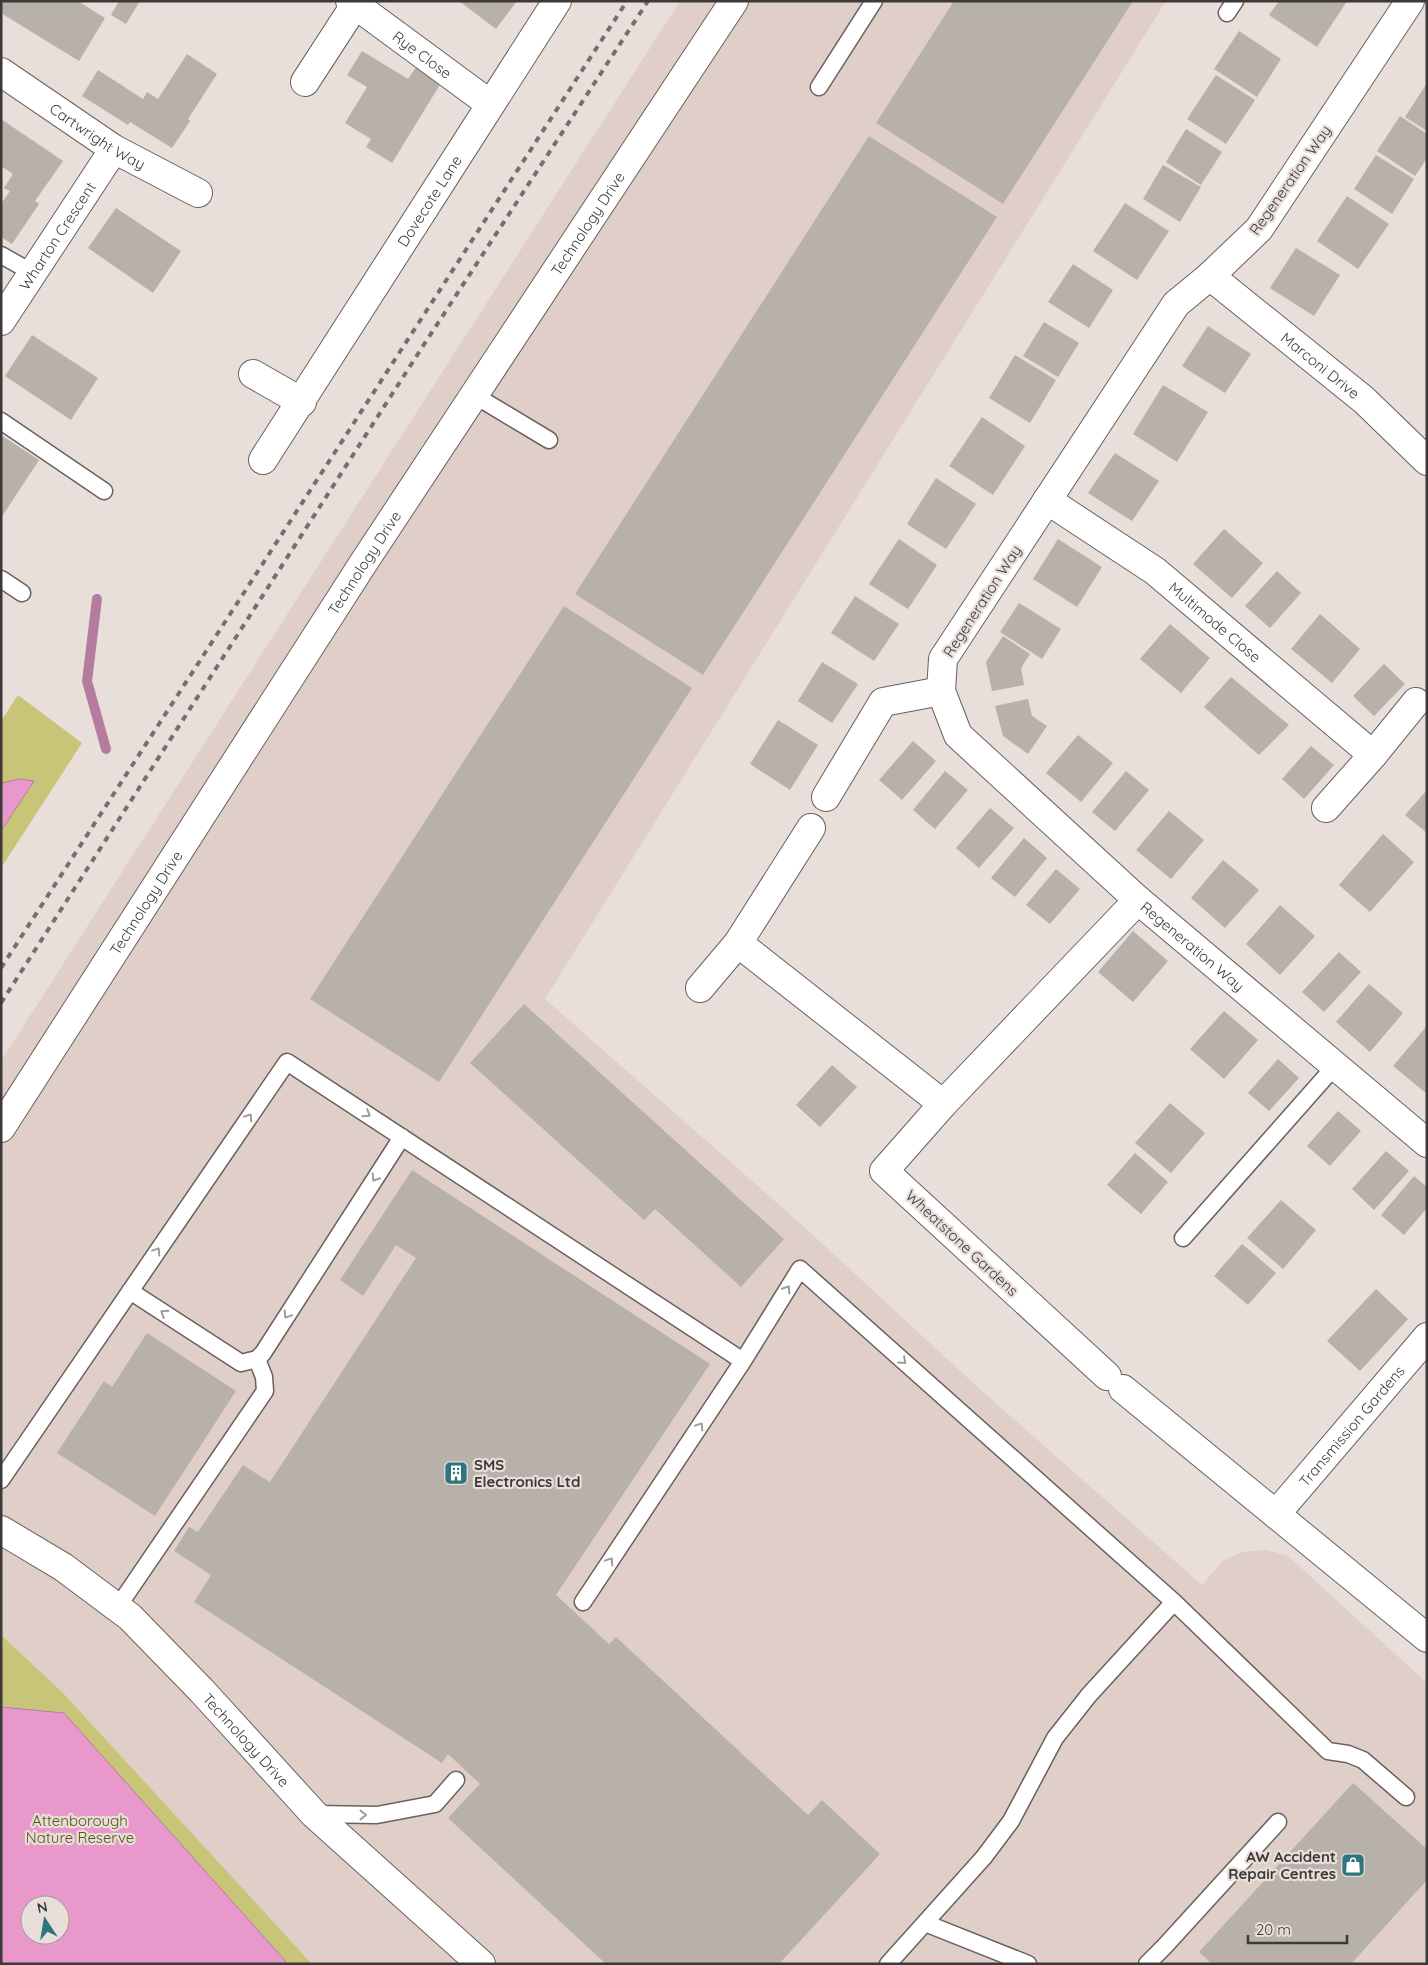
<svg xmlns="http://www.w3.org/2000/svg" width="1428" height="1965" viewBox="0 0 1428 1965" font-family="Quicksand,sans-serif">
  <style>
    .built { fill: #e0cfc8 }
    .green { fill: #c8c578; fill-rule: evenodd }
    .water { fill: #e898cb; stroke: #b57c9f; fill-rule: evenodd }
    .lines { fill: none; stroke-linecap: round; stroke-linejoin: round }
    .stream { stroke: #b57c9f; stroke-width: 10 }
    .building { fill: #b7b1aa }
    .lane-casing { stroke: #69615e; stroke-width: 19 }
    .street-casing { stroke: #69615e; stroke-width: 30 }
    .lane { stroke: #fff; stroke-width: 16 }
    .street { stroke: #fff; stroke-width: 28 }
    .rail { stroke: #756f6d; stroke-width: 4; stroke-dasharray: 6 6; stroke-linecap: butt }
    .oneway { stroke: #9e9c9c }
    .labels { text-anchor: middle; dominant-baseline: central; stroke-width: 4.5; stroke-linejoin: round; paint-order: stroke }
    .street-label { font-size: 15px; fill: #3d3938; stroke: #e8deda }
    .poi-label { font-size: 15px; font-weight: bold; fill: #3d3938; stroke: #e8deda; text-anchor: start }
    .park-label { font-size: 15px; fill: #57540e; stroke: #e8deda }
  </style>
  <rect width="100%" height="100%" fill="#e8deda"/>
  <path class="built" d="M680,1h486l-621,998 257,226 181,167 219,193 22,-25 19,-8 22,-2 22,5 140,128v281h-1115l-311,-327v-576z"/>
  <path class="green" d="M18,695l64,48 -81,125v-147z
    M1,1635l61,57 250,272h-311zM30,1905h30v30h-30z"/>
  <path class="water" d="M19,779l15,2 -33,50v-48z
    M1,1707l63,6 224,251h-287zM30,1905h30v30h-30z"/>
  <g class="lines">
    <path class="stream" d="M97,599l-10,82 19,68"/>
  </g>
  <path class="building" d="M1,1h77l27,17 -26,43 -78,-48z
    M119,1h21l-14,23 -15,-9z
    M459,1h58l-21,28z
    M954,1h179l-130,203 -127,-81z
    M1279,1h68l-30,46 -48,-32z
    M1239,31l42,28 -24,38 -43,-28z
    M362,51l46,28 11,-16 25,15 -52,85 -26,-16 5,-8 -26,-16 22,-36 -20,-12z
    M187,54l30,20 -29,45 2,2 -18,27 -42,-26 -2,3 -46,-29 16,-26 45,29 4,-7 11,7z
    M1216,75l39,25 -29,44 -39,-25z
    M1427,83v48l-22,-14z
    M1400,116l27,18v24l-12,18 -38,-25z
    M1,119l62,42 -28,40 4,3 -27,40 -11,-7v-33l9,-13 -6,-3 9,-14 -12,-8z
    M1186,129l36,23 -21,33 -35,-23z
    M869,136l128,81 -294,458 -128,-81z
    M1376,155l38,24 -22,35 -38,-25z
    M1163,165l38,22 -21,35 -37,-23z
    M1347,196l42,28 -31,45 -41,-28z
    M1125,203l44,28 -32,49 -44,-29z
    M116,208l65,43 -28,42 -65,-45z
    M1296,248l44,27 -26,41 -44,-28z
    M1073,264l40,26 -24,38 -41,-26z
    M1044,322l35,21 -21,34 -35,-21z
    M1208,326l43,28 -26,39 -43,-27z
    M32,335l66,43 -27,42 -66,-44z
    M1015,355l41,25 -26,43 -41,-25z
    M1163,385l45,27 -31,50 -44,-28z
    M982,417l43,29 -32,49 -44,-29z
    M1,435l38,25 -38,58z
    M1115,453l44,28 -27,40 -44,-28z
    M936,478l40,26 -30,45 -39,-25z
    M1224,529l39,34 -31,35 -39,-34z
    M899,539l38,26 -29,44 -39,-25z
    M1058,539l44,28 -25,40 -44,-28z
    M1277,571l24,22 -31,35 -25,-22z
    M855,596l44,28 -25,37 -43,-28z
    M1019,603l42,26 -19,30 -42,-27z
    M564,606l128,82 -253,394 -129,-83z
    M1320,614l40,35 -28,34 -41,-34z
    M1170,624l40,34 -29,35 -41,-34z
    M1003,636l27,18 -9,14 3,17 -32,6 -6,-29z
    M822,662l36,22 -26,39 -34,-22z
    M1384,664l21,20 -31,32 -21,-20z
    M1231,677l58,48 -30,30 -55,-48z
    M1028,699l4,17 15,10 -19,28 -25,-18 -8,-30z
    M778,720l40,25 -28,45 -40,-26z
    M1078,735l35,28 -32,39 -35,-29z
    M913,741l23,20 -34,39 -23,-20z
    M1311,746l23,19 -30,34 -22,-20z
    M945,771l23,19 -33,39 -22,-19z
    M1126,771l23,19 -34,41 -23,-19z
    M1427,790v43l-22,-18z
    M990,808l24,20 -35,40 -23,-20z
    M1169,811l35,29 -33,39 -35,-29z
    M1383,834l31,28 -44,50 -31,-27z
    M1024,838l23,20 -32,39 -24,-19z
    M1223,860l36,30 -34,38 -34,-30z
    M1056,869l24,20 -30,35 -24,-19z
    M1280,905l35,31 -35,39 -34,-31z
    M1133,931l35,30 -35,41 -35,-30z
    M1339,952l22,20 -37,40 -22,-20z
    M1369,984l34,29 -33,39 -34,-30z
    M524,1004l260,235 -43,48 -86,-78 -11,11 -174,-157z
    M1224,1011l34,29 -34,39 -34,-30z
    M1426,1027l1,1v66l-34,-28z
    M1278,1059l21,19 -30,33 -21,-18z
    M832,1065l25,22 -37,40 -24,-22z
    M1170,1103l35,30 -34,40 -36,-30z
    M1338,1111l23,20 -31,35 -23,-20z
    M1386,1151l23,20 -35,39 -22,-21z
    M1135,1153l33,29 -27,32 -34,-29z
    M412,1170l298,194 -154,231 53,49 7,-7 192,178 14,-15 58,54 -101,110h-173l-158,-146 32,-34 -32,-30 -6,9 -248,-161 17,-27 -37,-24 15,-24 9,5 45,-67 27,17 146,-224 -20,-13 -33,51 -23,-16z
    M1414,1176l13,11v21l-23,27 -23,-20z
    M1281,1200l35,30 -33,39 -36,-31z
    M1242,1244l34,29 -28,32 -34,-29z
    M1376,1289l32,30 -48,52 -33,-30z
    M147,1333l89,58 -81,125 -98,-63 47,-72 8,6z
    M1353,1783l74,66v31l-76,84h-139l-13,-12z"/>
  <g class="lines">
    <g class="lane-casing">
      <path id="lane" d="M1227,13l8,-12
        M819,87l55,-86
        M1,255l32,18
        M474,395l75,45
        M1,421l103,70
        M1,579l21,14
        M1183,1238l152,-172
        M130,1291l111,72 16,-4 6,-6 139,-216
        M1,1480l286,-418 456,299
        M583,1602l160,-241 57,-92 374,333 154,149 20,3 15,6 43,37
        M117,1608l148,-217 -1,-14 -7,-18
        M314,1814l63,1 58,-11 21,-24
        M925,1923l103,41
        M888,1964l96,-107 27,-36 44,-83 34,-43 85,-93
        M1147,1964l17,-17 114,-125"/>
    </g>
    <g class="street-casing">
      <g id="street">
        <path id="s1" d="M350,1l140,103"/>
        <path id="s2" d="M1410,1l-151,228 -49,47 -34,28 -233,355 -2,32 17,44 180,165 289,243"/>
        <path id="s3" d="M1,72l113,77 84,44"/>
        <path d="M305,82l50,-77"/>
        <path id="s4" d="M1210,276l154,124 63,61"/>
        <path id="s5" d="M1,321l113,-172"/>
        <path d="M253,374l49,28"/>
        <path id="s6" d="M263,460l294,-459"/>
        <path id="s7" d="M1047,500l108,71 218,184 -47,53"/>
        <path d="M1373,755l43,-53"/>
        <path d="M826,797l57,-95 58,-11"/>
        <path d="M738,943l73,-115"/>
        <path d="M700,988l38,-45 205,161"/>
        <path id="s8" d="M1,1128l363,-566 370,-561"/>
        <path d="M1107,1376l-223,-205 59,-67 195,-204"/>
        <path d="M1123,1389l304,249"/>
        <path id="s9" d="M1276,1514l151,-177"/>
        <path id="s10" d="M1,1530l62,37 67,50 72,74 112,123 167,150"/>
      </g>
    </g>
    <use href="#lane" class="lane"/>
    <use href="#street" class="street"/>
    <path class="rail" d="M1,968l626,-967
      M1,1003l422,-657 225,-345"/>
  </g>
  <defs><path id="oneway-chevron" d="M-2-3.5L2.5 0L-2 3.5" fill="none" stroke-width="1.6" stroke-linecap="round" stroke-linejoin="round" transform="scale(1.25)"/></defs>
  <g class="oneway">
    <use href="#oneway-chevron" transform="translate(367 1114) rotate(33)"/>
    <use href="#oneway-chevron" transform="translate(249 1117) rotate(-56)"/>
    <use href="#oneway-chevron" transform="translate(375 1178) rotate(123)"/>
    <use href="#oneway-chevron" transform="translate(157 1251) rotate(-56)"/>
    <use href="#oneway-chevron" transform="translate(787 1289) rotate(-58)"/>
    <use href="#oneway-chevron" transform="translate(164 1313) rotate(-147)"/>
    <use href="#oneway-chevron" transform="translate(287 1315) rotate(123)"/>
    <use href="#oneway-chevron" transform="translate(903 1361) rotate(42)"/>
    <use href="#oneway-chevron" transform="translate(700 1426) rotate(-56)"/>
    <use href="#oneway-chevron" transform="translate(610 1561) rotate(-56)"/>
    <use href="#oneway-chevron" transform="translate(363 1815)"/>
  </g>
  <defs>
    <g id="building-square" transform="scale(1.25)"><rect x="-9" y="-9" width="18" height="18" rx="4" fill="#2d767b" stroke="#e8deda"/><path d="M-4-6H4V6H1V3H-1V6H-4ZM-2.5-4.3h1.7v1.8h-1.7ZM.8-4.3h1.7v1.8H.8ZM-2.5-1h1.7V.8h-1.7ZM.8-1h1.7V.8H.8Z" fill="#fff"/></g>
    <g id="shop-square" transform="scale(1.25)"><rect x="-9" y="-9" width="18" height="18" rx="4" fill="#2d767b" stroke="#e8deda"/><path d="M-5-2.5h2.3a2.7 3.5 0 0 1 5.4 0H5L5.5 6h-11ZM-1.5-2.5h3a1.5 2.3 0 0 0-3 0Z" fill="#fff"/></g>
  </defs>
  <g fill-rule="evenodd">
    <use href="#building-square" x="456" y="1473"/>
    <use href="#shop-square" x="1353" y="1865"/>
  </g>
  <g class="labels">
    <g class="street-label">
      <text stroke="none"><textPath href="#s1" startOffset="90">Rye Close</textPath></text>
      <text stroke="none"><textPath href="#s3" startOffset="116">Cartwright Way</textPath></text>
      <text transform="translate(1290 180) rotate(-55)">Regeneration Way</text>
      <text stroke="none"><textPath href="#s6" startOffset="308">Dovecote Lane</textPath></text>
      <text stroke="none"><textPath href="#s8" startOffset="1078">Technology Drive</textPath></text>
      <text stroke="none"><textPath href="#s5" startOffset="102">Wharton Crescent</textPath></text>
      <text stroke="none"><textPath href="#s4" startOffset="142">Marconi Drive</textPath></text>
      <text stroke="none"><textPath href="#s8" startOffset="672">Technology Drive</textPath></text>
      <text transform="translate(982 601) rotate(-57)">Regeneration Way</text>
      <text stroke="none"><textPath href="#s7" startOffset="208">Multimode Close</textPath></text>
      <text stroke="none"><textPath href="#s8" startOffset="268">Technology Drive</textPath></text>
      <text stroke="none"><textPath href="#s2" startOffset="1205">Regeneration Way</textPath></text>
      <text transform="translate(962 1243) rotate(43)">Wheatstone Gardens</text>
      <text stroke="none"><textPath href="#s9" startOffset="116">Transmission Gardens</textPath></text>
      <text stroke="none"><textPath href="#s10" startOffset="325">Technology Drive</textPath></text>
    </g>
    <g class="poi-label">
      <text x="474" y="1464">SMS<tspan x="474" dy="17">Electronics Ltd</tspan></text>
      <text x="1336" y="1856" text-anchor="end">AW Accident<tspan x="1336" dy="17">Repair Centres</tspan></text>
    </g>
    <g class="park-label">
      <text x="80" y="1820">Attenborough<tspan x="80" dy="17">Nature Reserve</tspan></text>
    </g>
  </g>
  <rect width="1428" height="1965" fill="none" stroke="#3d3938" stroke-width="5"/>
  <g transform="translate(45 1920) rotate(348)"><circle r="24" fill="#e8deda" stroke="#a49c99"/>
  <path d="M0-4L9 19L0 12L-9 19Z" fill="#2d767b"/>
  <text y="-8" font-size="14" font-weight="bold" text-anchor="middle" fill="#3d3938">N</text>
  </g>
  <path d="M1248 1935v8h99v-8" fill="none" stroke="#3d3938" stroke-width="2.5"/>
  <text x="1256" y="1935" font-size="15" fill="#3d3938" stroke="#e8deda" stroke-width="4" paint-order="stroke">20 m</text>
</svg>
